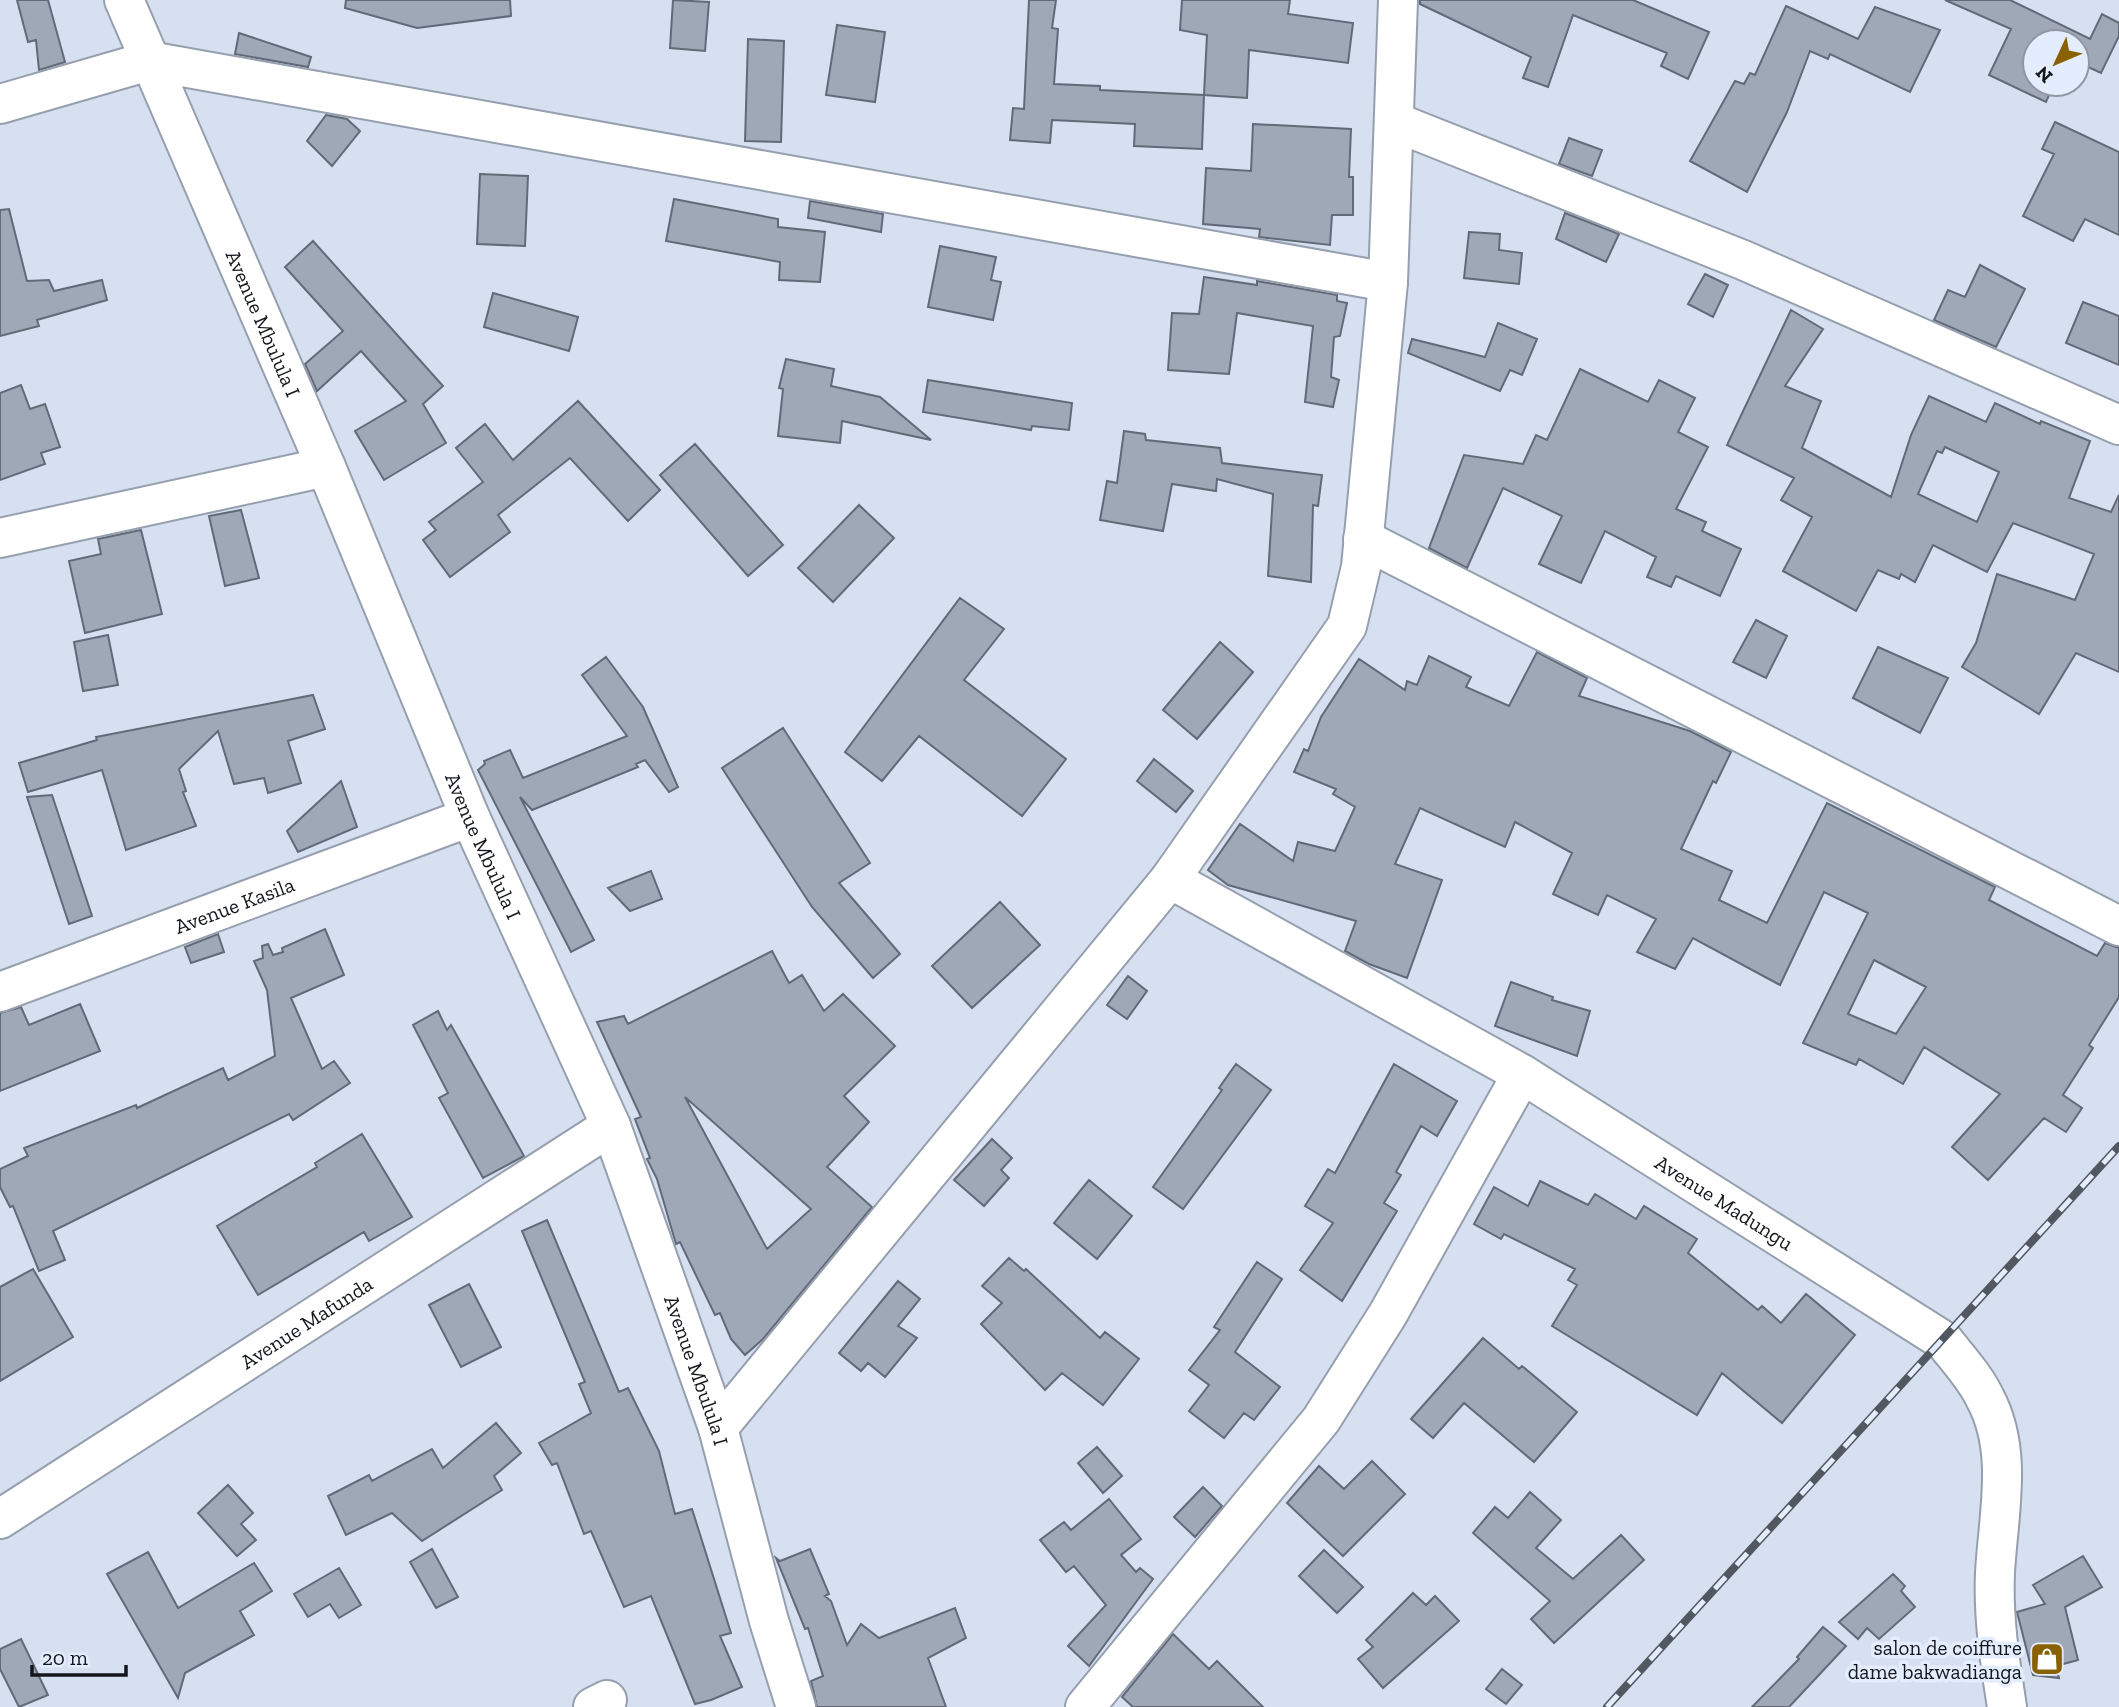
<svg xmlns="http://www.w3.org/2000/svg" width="2119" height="1707" viewBox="0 0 2119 1707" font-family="'Zilla Slab',serif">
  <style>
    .building { fill: #9fa8b7; stroke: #626a78; stroke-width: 2; fill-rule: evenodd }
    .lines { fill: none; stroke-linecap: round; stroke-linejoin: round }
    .minor-casing { stroke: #969fae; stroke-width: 42 }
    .minor { stroke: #fff; stroke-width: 38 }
    .rail-casing { stroke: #525860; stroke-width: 8 }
    .rail { stroke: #e3edfd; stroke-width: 5; stroke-dasharray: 16; stroke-linecap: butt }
    .labels { text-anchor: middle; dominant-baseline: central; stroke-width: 7; stroke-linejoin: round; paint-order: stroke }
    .street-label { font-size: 21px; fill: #13171c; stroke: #e3edfd }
    .poi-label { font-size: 21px; fill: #13171c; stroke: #e3edfd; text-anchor: end }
  </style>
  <rect width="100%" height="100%" fill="#d6e0f0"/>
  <path class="building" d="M17,0h31l17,62 -26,8 -3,-30 -8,2z
    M346,0h164l1,16 -94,12 -72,-20z
    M673,0l36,2 -4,49 -35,-3z
    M1029,0h27l-4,28 6,1 -4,55 46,2v4l104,5 -2,54 -68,-3 1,-22 -83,-4 -2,23 -40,-3 3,-32 11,1z
    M1182,0h108l-2,14 65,9 -5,40 -99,-13 -2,48 -43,-3 3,-60 -27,-5z
    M1420,0h213l76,32 -21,47 -27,-13 6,-13 -94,-38 -25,72 -25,-9 8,-21 -111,-53z
    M1945,0h65l80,39 12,-25 17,9v13l-18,37 -24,-11v-20h-42v42h19l-8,18 -57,-27 22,-46z
    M1786,6l72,33 17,-32 65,23 -30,62 -80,-38 -2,5 -18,-8 -23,61 -40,80 -57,-31 45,-80 9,3 6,-11 5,2z
    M837,25l48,7 -10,70 -49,-7z
    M239,33l72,24 -3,10 -73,-13z
    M748,39l36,2 -3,101 -36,-1z
    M326,115l21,4 13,12 -28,35 -25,-25z
    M2055,122l64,30v83l-34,-16 -12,22 -50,-25 31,-62 -12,-5z
    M1253,124l98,5 -2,48h4v38h-21l-2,30 -71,-8 1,-8 -57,-5 3,-56 45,3z
    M1569,138l33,12 -10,26 -33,-12z
    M480,174l48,2 -3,70 -48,-2z
    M674,199l104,20v8l47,5 -5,50 -41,-2 1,-18 -114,-21z
    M810,201l73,13 -2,18 -73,-14z
    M9,209l18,72 22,-1 5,11 48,-11 5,20 -70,20 2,6 -39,10v-126z
    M1565,213l54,21 -13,28 -50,-23z
    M1469,232l31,2 -1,16 23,3 -3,31 -55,-6z
    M313,241l130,145 -20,18 23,39 -62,37 -29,-49 51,-30 -45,-50 -44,40 -12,-27 38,-33 -58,-64z
    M940,246l56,11 -5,23 10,2 -8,38 -65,-13z
    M1980,265l45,24 -29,58 -62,-27 14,-30 17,7z
    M1705,274l23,11 -15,32 -25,-13z
    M1204,277l53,8v-4l80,14v6l10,2 -7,33 -6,1 -3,40 8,3 -6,27 -28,-5 8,-76 -76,-13 -8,61 -61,-4 4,-57 27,1z
    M493,293l85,24 -9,34 -85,-24z
    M2083,302l36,14v49l-53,-22z
    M1791,310l32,19 -38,57 36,15 -19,47 89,49 20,-62 18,-39 57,26 9,-19 45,21 1,-3 49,20 -21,57 42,14 8,-17v177l-43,-19 -37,61 -77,-47 14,-24 21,-69 78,26 19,-46 -81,-31 -26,49 -54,-27 -18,37 -14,-8 -2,5 -21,-9 -22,41 -73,-40 29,-54 -31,-17 13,-22 -67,-33zM1945,447l54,25 -22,50 -59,-28 19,-43 5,2z
    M1498,323l39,16 -15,36 -12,-5 -10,21 -92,-38 4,-14 73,18z
    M786,359l48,10 -3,17 49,11 51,43 -89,-19 -2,22 -62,-7 5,-47 -4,-1z
    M1580,369l68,33 11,-22 36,18 -17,34 30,15 -32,62 30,13 -4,9 39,18 -21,47 -44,-20 -5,11 -24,-10 9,-20 -51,-26 -24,52 -42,-19 23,-48 -59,-28 -36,80 -38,-20 35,-93 59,9 13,-29 11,5z
    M928,380l144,23 -3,27 -37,-4 -1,4 -108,-18z
    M21,385l9,24 15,-5 15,43 -19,6 4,11 -45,16v-87z
    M578,401l82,89 -32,31 -58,-63 -72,57 12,17 -60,45 -27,-37 13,-10 -7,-8 54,-40 -27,-34 29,-24 28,36z
    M1124,431l21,3 1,6 74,8 2,15 100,12 -4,31 -5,-1 -2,77 -43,-6 5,-82 -56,-15 -1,12 -44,-7 -9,47 -63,-11 7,-39 10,2z
    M695,444l88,101 -35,31 -88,-101z
    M859,505l35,33 -61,64 -35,-34z
    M241,510l18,68 -34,8 -16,-70z
    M141,530l21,84 -77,19 -16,-72 32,-7 -3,-15z
    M960,598l44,31 -40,51 102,79 -44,57 -103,-80 -37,45 -37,-29z
    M1756,620l31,16 -21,42 -33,-16z
    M108,635l10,50 -35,6 -9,-49z
    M1220,642l33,30 -56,67 -34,-29z
    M1878,647l70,31 -28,55 -67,-35z
    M1537,652l50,26 -8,18 111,35 41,21 -15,31 -3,-2 -32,68 51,22 -13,29 48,23 60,-120 168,84 -6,13 108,56 8,-13 14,5v49l-30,48 4,3 -30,47 19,13 -16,24 -22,-14 -56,62 -36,-33 48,-53 -76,-47 -21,37 -44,-25 -3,6 -53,-22 65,-130 -44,-21 -44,93 -87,-47 -18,31 -38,-17 19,-33 -49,-24 -9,20 -45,-21 19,-41 -57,-31 -10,25 -85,-39 -25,56 47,16 -35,98 -38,-14 -24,-13 11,-30 -128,-36 -20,-15 32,-46 53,37 5,-19 37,9 20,-44 -22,-13 3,-5 -42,-17 10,-23 4,2 13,-34 38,-58 46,31 2,-9 10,4 12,-29 42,21 -5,10 43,19zM1874,960l52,27 -30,47 -48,-20z
    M606,657l37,50 35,80 -9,5 -24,-32 -9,4 2,3 -106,43 -12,-13 74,143 -23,12 -93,-182 7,-6 -1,-3 26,-11 13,28 104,-42 -45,-61z
    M313,695l12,34 -37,12 13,42 -33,10 -4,-15 -30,6 -16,-53 -39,38 7,22 -3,1 13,34 -70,24 -24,-80 -74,22 -9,-29 78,-23 -1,-3z
    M783,728l87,135 -31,20 61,71 -27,24 -61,-71 -90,-139z
    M1154,759l39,32 -17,21 -39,-31z
    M341,781l16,46 -59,25 -11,-21z
    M52,795l40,121 -23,8 -42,-127z
    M651,871l11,28 -32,12 -22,-23z
    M1000,902l40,43 -68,63 -40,-42z
    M325,929l19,46 -53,23 31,71 12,-8 16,22 -57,37 -4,-6 -236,117 12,29 -26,11 -26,-65 -3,1 -10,-20v-18l28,-13 -4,-8 112,-43 1,3 86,-40 5,12 47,-24 -8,-66 -13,-29 9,-3 -1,-12 6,-2 5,11 10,-3 -1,-4z
    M218,934l6,18 -33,11 -6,-16z
    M772,951l17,32 13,-8 22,36 19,-17 52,52 -51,50 25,26 -42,45 45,40 -109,132 -18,16 -14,-16 -11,-26 -5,2 -35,-73 -4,2 -19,-65 -10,-20 3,-1 -15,-39 6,-2 -44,-95 27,-6 4,8zM685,1097l126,112 -44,40z
    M1128,976l19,15 -20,28 -20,-14z
    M1511,982l42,15 -1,3 38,11 -13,45 -82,-30z
    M80,1004l20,47 -100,40v-78l21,-6 8,18z
    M438,1011l9,19 4,-5 73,131 -41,22 -44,-80 9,-5 -35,-68z
    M1236,1064l35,26 -88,119 -30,-22 69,-97 -3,-2z
    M1394,1064l63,37 -20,35 -16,-10 -25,46 5,3 -17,28 13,8 -55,90 -42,-31 33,-47 -28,-17 23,-37 7,4z
    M362,1134l50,83 -43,24 -5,-9 -106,63 -41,-69 100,-59 -2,-4z
    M992,1139l20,19 -11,12 8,8 -25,28 -30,-26z
    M1089,1180l43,36 -35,43 -43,-36z
    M1540,1181l48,24 7,-11 41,25 8,-13 53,33 -9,14 70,57 4,-4 19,17 25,-29 49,41 -73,88 -60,-50 -25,42 -145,-89 25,-41 -9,-5 7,-11 -71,-35 -3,5 -27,-15 20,-37 34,19z
    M547,1220l72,172 9,-4 31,63 16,63 17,-5 39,124 -11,3 22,51 -31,13 -16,4 -44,-108 -27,11 -33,-76 -7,3 -27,-71 -5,2 -13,-22 52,-30 -12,-29 6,-2 -63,-151z
    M1009,1258l15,13 2,-2 74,69 5,-6 34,27 -36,46 -41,-32 -17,17 -64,-66 21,-21 -20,-17z
    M1257,1262l25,17 -47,73 45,35 -26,33 -10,-7 -20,25 -35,-27 20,-26 -20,-15 31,-40 -6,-3z
    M33,1269l40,68 -73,44v-94z
    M898,1281l22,18 -22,27 19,12 -32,39 -17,-14 -7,8 -22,-18z
    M469,1284l32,63 -40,20 -32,-62z
    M1483,1338l36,31 3,-3 55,46 -43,50 -70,-59 -31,35 -22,-19z
    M496,1423l25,30 -27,23 8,14 -80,51 -30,-28 -46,22 -18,-39 41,-21 3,6 60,-32 11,19z
    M1097,1447l25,29 -19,17 -25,-30z
    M1372,1461l33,33 -62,62 -56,-53 32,-37 25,23z
    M228,1485l25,28 -12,11 15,16 -19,16 -39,-43z
    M1203,1487l19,19 -27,31 -21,-20z
    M1530,1492l31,28 -25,28 37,31 48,-44 23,25 -90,83 -23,-24 19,-18 -77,-68 22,-26 13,11z
    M1109,1499l32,40 -20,16 15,17 4,-4 13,11 -64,87 -21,-20 38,-41 -32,-39 -8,6 -26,-32 24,-18 7,8z
    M432,1549l26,48 -22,11 -26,-46z
    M810,1549l19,45 -4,2 6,5 16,44 14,-21 18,14 76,-30 11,30 -38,20 18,49h-129l-6,-26 12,-5 -15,-48 -3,1 -29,-71 4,3z
    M1324,1550l39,37 -26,26 -38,-37z
    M148,1552l30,56 76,-45 18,28 -32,20 14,24 -69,38 -7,25 -71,-124z
    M2083,1556l19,31 -37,20 13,53 -22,6 3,12 -26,-3 -16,-63 28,-8 -12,-19z
    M339,1568l22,37 -22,13 -9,-14 -22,13 -14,-23z
    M1893,1574l12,12 -4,5 14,16 -36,32 -12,-11 -9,11 -19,-17z
    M1413,1593l13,12 9,-9 24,25 -76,67 -25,-29 15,-12 -7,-7z
    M1823,1627l23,19 -57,61h-37l47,-48 -2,-2z
    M1173,1634l36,35 8,-8 46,46h-130l-11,-10z
    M21,1639l27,56 -29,12 -19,-38v-20z
    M1502,1669l20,16 -16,19 -20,-15z"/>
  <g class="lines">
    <g class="minor-casing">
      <g id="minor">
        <path id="s1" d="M124,0l202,467 144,350 141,309 107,302 51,193 27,86"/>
        <path d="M0,104l149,-43 1239,221"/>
        <path d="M1395,122l348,138 376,165"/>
        <path d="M0,538l326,-71"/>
        <path d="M1363,539l756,387"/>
        <path id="s2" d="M1170,879l352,195 422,267c14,18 31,36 41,57 29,54 13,117 10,175 -2,46 5,89 12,134"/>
        <path id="s3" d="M0,992l470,-175"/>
        <path d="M718,1428l452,-549 177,-253 14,-59 27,-285 10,-282"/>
        <path id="s4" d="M0,1519l611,-393"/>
        <path d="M593,1707l14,-7"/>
        <path d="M1085,1707l236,-287 67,-106 134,-240"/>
      </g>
    </g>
    <use href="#minor" class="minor"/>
    <g class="rail-casing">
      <path id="rail" d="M1607,1707l512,-561"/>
    </g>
    <use href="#rail" class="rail"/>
  </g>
  <defs>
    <g id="shop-square" transform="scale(1.75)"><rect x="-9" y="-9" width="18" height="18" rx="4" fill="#896100" stroke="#e3edfd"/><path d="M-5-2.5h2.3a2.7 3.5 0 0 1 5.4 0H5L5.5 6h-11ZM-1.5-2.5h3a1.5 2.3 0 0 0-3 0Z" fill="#fff"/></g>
  </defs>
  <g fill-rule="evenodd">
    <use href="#shop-square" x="2047" y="1659"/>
  </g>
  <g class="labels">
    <g class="street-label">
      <text stroke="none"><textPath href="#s1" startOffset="352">Avenue Mbulula I</textPath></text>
      <text stroke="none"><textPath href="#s1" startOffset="919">Avenue Mbulula I</textPath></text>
      <text stroke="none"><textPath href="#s3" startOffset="250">Avenue Kasila</textPath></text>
      <text stroke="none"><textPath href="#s2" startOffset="642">Avenue Madungu</textPath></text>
      <text stroke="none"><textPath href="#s4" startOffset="364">Avenue Mafunda</textPath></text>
      <text stroke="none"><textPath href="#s1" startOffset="1486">Avenue Mbulula I</textPath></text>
    </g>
    <g class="poi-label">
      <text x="2022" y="1647">salon de coiffure<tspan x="2022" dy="24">dame bakwadianga</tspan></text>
    </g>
  </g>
  <g transform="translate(2056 63) rotate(226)"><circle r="33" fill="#e3edfd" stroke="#9097a3" stroke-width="2"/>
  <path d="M0-5L12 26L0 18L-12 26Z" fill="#896100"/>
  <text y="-10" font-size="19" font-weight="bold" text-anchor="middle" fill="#13171c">N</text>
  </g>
  <path d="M32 1665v10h94v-10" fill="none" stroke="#13171c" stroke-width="3.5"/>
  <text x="42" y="1665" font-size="21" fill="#13171c" stroke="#e3edfd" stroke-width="5" paint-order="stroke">20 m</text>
</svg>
